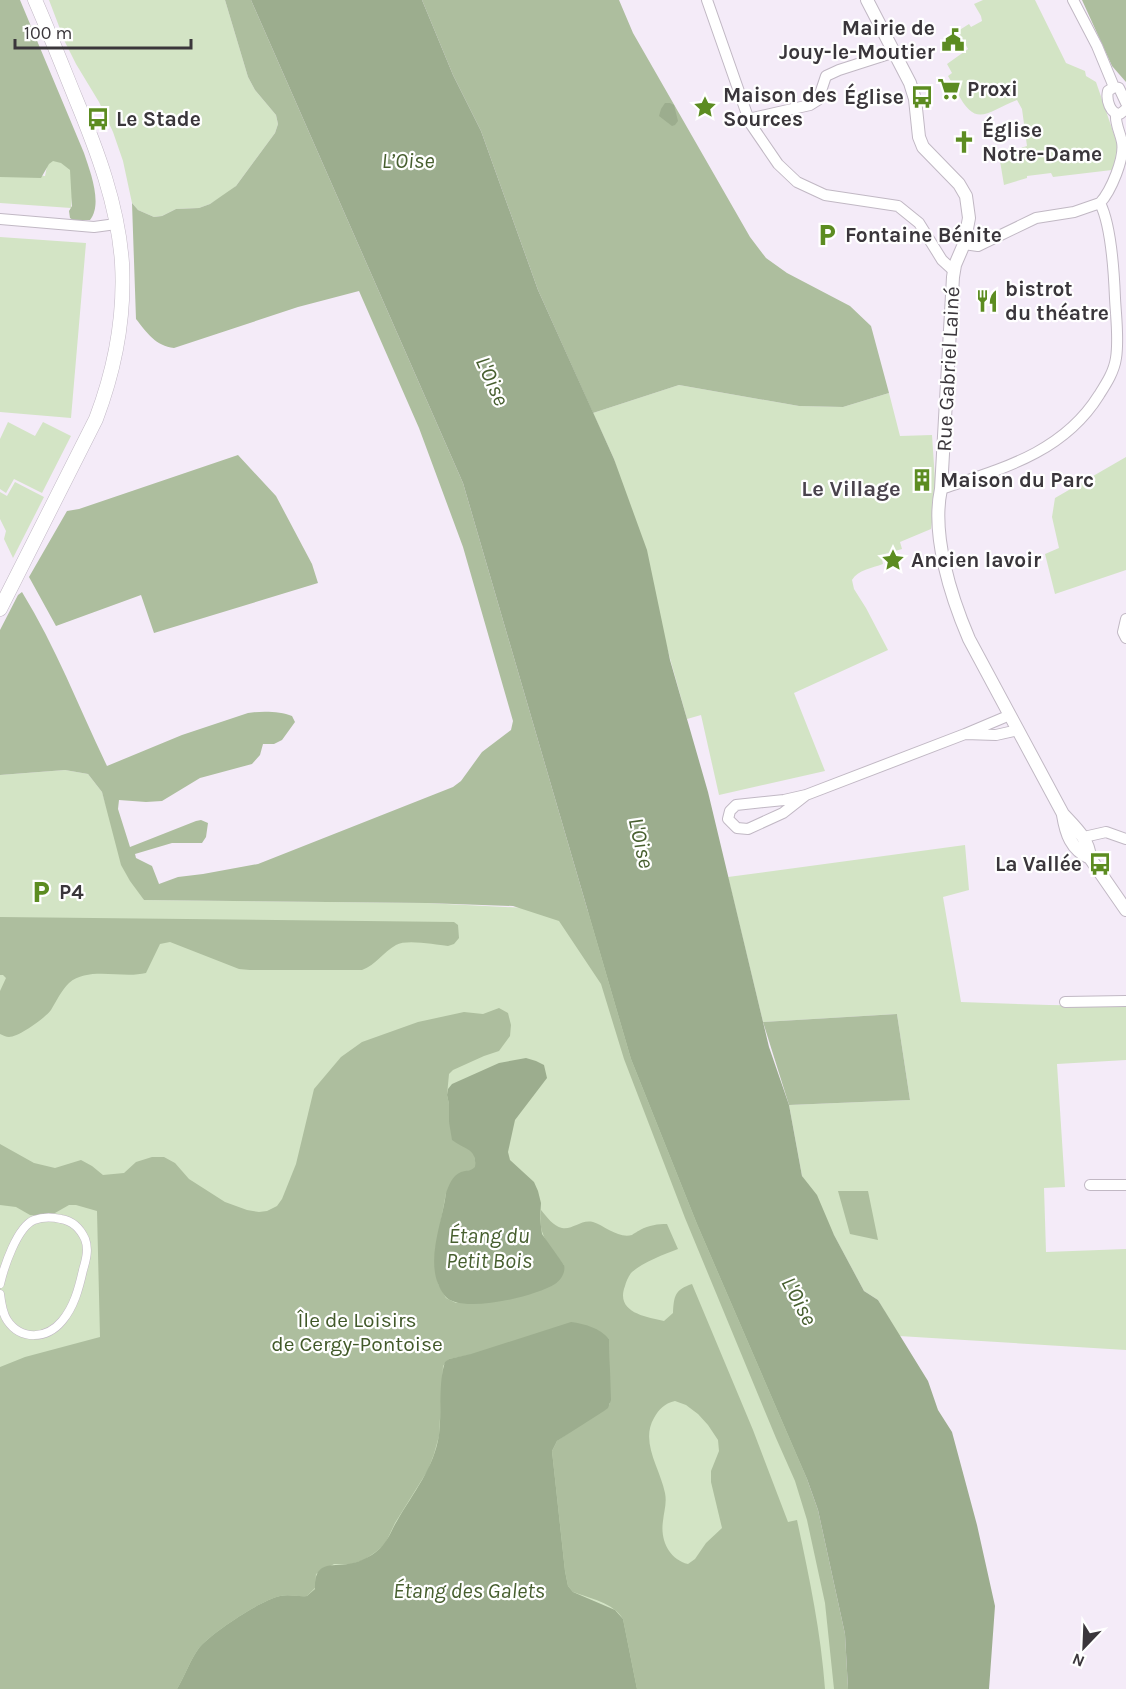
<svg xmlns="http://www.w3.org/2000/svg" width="1126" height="1689" viewBox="0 0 1126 1689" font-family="Karla,sans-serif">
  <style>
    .green { fill: #d3e4c5 }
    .forest { fill: #adbe9e; fill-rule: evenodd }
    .water { fill: #9cad8e }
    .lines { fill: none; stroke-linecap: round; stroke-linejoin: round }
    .pedestrian-casing { stroke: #c1b8c4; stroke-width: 9 }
    .minor-casing { stroke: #c1b8c4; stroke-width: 12 }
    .tertiary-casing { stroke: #c1b8c4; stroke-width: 14 }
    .secondary-casing { stroke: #c1b8c4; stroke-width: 15 }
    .pedestrian { stroke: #fff; stroke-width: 8 }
    .minor { stroke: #fff; stroke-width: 10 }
    .tertiary { stroke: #fff; stroke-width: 12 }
    .secondary { stroke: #fff; stroke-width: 14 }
    .labels { text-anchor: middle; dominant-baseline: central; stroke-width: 4.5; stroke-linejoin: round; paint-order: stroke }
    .poi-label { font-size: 21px; font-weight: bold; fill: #3a363b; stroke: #fff; text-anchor: start }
    .street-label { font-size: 21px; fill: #3a363b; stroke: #fff }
    .park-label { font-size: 21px; fill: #415929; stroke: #fff }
    .water-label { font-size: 22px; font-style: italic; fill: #475f2f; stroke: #fff }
    .neighbourhood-label { font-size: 22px; font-weight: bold; fill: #4a434d; stroke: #fff }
  </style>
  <rect width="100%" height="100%" fill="#f4ebf8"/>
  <path class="green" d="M49,0h176l23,77 7,13 21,25 2,9 -3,9 -39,53 -8,7 -18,11 -11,4 -23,1 -14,7 -8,1 -16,-7 -6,-7 -9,-42 -10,-29 -14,-30 -23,-38 -11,-22z
    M983,0h52l31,63 19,8 1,5 10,6 22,64 -1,13 -5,11 -59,7 -2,-4 -24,3v2l-23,7 -5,-30 28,-9 -5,-37 -5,-9c-31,12 -41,29 -60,-8l2,-3 -4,-6h-3l-4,-7 4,-3 -5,-9 21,-15 -10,-18 11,-7 2,3 11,-6 -1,-5 -7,-12z
    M76,155l-5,53 -71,-5v-31l45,4 4,-20z
    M0,237l86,6 -15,175 -71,-6z
    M679,385l120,21 44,1 46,-14 11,43 32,-1 4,60 -5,34 -31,13 2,7 -21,6 2,9c-11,4 -25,6 -31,16l2,9 12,19 22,42 -94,43 31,78 -106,24 -18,-80 -14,4 -73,-260 -21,-46z
    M8,422l27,14 8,-14 28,14 -29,57 -28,-14 -8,14 -6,-4v-50z
    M1126,457v113l-71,24 -10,-40 14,-6 -7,-31 3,-19z
    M15,482l29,15 -31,61 -9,-19 2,-8 -6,-12v-27l7,4z
    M65,770l23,4 14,18 9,30 33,78 282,3 162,8 219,568 41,210h-848v-914z
    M965,845l4,45 -26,7 18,105 88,3 77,1v54l-69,4 8,123 -21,1 2,64 80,-3v101l-227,-14 -21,-36 -14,-9 -62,-115 -13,-71 121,-5 -13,-86 -134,8 -35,-145z"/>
  <path class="forest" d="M0,0h20l64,153c6,18 19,51 6,67h-17l-3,-2 -1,-7 3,-5 -2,-36 -9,-7 -8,-2 -4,3 -8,14 -41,-1z
    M225,0h26l212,483 168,576 66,165 110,255 11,31 27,124 3,55h-14l-9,-86 -18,-83 -12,-39 -19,-43 -91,-220 -61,-159 -23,-75 -42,-63 -46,-15 -87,-3 -282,-3 -14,-19 -9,-16 -19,-73 -14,-18 -23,-4 -65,5v-145l18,-35 4,-3c34,55 57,116 85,174l75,-31 66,-22c13,-2 32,-2 44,3l3,6 -13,18 -8,4h-11l-3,11 -8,9 -52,14 -38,23 -16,1 -27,-2 -1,9 12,38 66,-26 5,-1 7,3 -2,14 -4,6h-30l-37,11 1,4 16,8 7,18 19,-7 25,-3 55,-10 195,-77 8,-6 21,-29 29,-22 2,-9 -50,-174 -44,-119 -60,-137 -61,16 -124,41c-18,-2 -27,-15 -38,-29l-4,-116 6,7 16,7 8,-1 14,-7 23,-1 11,-4 26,-18 39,-53 3,-9 -2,-9 -21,-25 -7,-13z
    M422,0h197l14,33 117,204 16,21 21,15 63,33 21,20 18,67 -46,14 -44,-1 -120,-21 -86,28 -55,-123 -57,-159 -28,-56z
    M1082,0h44v82l-14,-16z
    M238,455l38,41 36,68 6,19 -164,50 -13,-38 -85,31 -27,-49 38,-66 12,-2z
    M0,917l454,5 4,3 1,13 -5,6 -6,2c-12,-1 -41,-7 -52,-1 -13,7 -20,20 -34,25h-112l-11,-1 -69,-27 -10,2 -14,29c-24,6 -57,-7 -77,10 -8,8 -12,17 -18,27 -6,8 -32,27 -42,27 -3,0 -6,-2 -9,-3v-43l6,-13 -3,-3h-3z
    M499,1008l9,5 3,12 -1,11 -11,15 -15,5 -31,14 -4,4 -2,21 2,9v18l25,32 2,13 -4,4h-6l-20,22 -11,59 3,32 8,14 10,5 108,-38c-14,-18 -27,-30 -23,-55 6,7 12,16 21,18 11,2 19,-9 31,-6 12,4 26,17 39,13 1,-1 8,-5 8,-5 9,-5 18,-6 27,-6l11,25c-13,5 -37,14 -47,24 -3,4 -5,9 -6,13 -10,26 20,31 39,35l9,-8c1,-18 2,-23 19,-29l61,146 35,92 9,-2c12,56 24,112 28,169h-188l-14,-70c-9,-16 -34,-21 -50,-27l-5,-6 -3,-15 -13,-120 5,-10 53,-37 -1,-65 -12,-9 -148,29 -6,7 -4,70 -5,18 -6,16 -33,53 -10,21 -8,7 -13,9 -13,4h-17l-18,10 -1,14 -8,8c-9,1 -18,-2 -27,0 -19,4 -69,37 -81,52 -9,12 -14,28 -22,41h-177v-322l25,-10 75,-20 -3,-126 -21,-6h-7l-14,8 -15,3 -10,-1 -14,-8 -16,-2v-61l34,19 21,5 26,-8 11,6 11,9 21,-2 12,-11 16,-5h12l11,6 14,16 36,23 22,8 12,2 8,-1 10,-5 5,-7 14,-35 18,-75 27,-32 21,-15 56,-20 46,-10 19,2zM675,1401l11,4 12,9 10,11 10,15 1,11 -8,20v11l11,46 -16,15 -11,16 -7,5c-19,-5 -28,-24 -25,-43 1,-10 4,-18 2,-28 -5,-25 -25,-51 -11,-75 5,-9 11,-15 21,-17z
    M897,1014l13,86 -121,5 -26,-83z
    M838,1191h30l10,49 -28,-6z"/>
  <path class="water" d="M251,0h171l31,75 28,56 57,159 76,169 33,91 23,110 38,132 61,255 20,58 13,71 15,19 17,40 30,56 14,9 50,81 10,29 14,22 25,93 18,81 -6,83h-141l-3,-55 -27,-124 -11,-31 -110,-255 -66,-165 -168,-576z
    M665,103h5l4,2 4,16 -3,4 -3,1 -13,-10 2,-7z
    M526,1058l10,3 8,4 3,13 -32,42 -7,32 2,8 24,22 4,9 3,12 -1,16 2,15 22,31c2,7 -3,15 -9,19 -18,12 -95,31 -110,12 -23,-29 -3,-71 1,-103 3,-8 6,-17 15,-21 6,-2 9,0 14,-5 2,-19 -10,-17 -23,-27l-3,-18v-18l-2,-9 1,-6 4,-5 47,-21z
    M571,1322c14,2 29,6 38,17l2,61 -3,8 -4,3 -47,30 -5,10 13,120 3,15 5,6 42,18 8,9 14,70h-460c8,-13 13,-29 22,-41 12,-15 62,-48 81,-52 10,-2 18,1 27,0l8,-7c-1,-31 19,-21 38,-26 13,-3 26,-11 33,-22 5,-7 7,-14 11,-20 16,-28 37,-53 42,-86 3,-22 -1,-52 6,-73l4,-3 22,-5z"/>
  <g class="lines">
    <g class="pedestrian-casing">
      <path id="pedestrian" d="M0,1284c4,-17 17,-57 34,-64 8,-3 19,-3 27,-1 12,2 19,9 24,20 4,10 1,21 -2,31 -4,18 -9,37 -21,51 -15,18 -41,20 -55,-1 -5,-8 -6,-17 -7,-26"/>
    </g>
    <g class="minor-casing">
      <path id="minor" d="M707,0l43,123 28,41 19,18 28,13 73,11 21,17 23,37 12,11
        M1073,0l24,46 17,41
        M1126,103l-7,-15 -5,-1 -6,4c-2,9 2,23 12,23l6,-5
        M748,119l62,-14 8,-5 8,-24 13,-6 56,-18
        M1100,203c11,-12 25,-45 22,-61 -2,-10 -7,-18 -6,-28
        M0,219l94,8 22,-3
        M964,244l14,2 58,-28 38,-6 26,-9
        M941,489c60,-20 122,-36 158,-94 7,-11 15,-23 17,-37 3,-19 0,-40 -1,-60 -1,-25 -4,-73 -15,-95
        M1126,619l-3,13 3,6
        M1010,715l-45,19 31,1 22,-5
        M806,795l-23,18 -35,16 -11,-1 -9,-9 2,-8 6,-6 48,-5 22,-5 159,-61
        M1084,837l22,-5 20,7
        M1065,1002l61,-1
        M1090,1185h36"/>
    </g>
    <g class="tertiary-casing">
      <path id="tertiary" d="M867,0l43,83 5,16 4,38 4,10 36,37 7,12 3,22 -5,26 -9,21 -2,12 -12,212c-10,46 10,108 28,150l94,175c12,13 26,25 27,44l36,52
        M1063,815c3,18 8,35 27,43"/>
    </g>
    <g class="secondary-casing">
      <path id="secondary" d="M0,609l96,-190c19,-50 29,-103 26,-156 -4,-58 -25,-113 -47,-166 -13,-32 -26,-65 -40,-97"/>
    </g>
    <use href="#pedestrian" class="pedestrian"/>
    <use href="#minor" class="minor"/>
    <use href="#tertiary" class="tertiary"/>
    <use href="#secondary" class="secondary"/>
  </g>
  <defs>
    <g id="civic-bare" transform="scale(1.8)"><path d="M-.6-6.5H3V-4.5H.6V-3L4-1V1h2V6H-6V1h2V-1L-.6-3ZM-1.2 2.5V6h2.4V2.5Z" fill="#5c8c21" stroke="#fff" stroke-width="2.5" paint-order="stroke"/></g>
    <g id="supermarket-bare" transform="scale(1.8)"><path d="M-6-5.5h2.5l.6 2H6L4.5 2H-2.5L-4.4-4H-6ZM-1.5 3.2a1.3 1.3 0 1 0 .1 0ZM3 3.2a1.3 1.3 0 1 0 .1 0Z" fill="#5c8c21" stroke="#fff" stroke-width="2.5" paint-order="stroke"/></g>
    <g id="bus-bare" transform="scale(1.8)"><path d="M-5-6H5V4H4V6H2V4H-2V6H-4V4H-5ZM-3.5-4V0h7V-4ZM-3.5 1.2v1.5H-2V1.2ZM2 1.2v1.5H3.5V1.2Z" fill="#5c8c21" stroke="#fff" stroke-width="2.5" paint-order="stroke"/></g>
    <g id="sight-bare" transform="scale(1.8)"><path d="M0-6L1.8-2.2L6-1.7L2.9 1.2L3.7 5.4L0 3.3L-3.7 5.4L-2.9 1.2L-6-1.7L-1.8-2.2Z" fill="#5c8c21" stroke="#fff" stroke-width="2.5" paint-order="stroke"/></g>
    <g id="church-bare" transform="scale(1.8)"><path d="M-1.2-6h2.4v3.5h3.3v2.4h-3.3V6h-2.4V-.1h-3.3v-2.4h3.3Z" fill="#5c8c21" stroke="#fff" stroke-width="2.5" paint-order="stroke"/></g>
    <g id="parking-bare" transform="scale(1.8)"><path d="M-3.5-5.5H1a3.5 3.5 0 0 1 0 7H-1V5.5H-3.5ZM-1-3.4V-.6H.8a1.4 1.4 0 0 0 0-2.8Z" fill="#5c8c21" stroke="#fff" stroke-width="2.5" paint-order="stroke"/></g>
    <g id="restaurant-bare" transform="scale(1.8)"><path d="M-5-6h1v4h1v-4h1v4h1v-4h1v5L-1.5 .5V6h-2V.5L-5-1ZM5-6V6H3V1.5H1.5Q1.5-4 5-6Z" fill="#5c8c21" stroke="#fff" stroke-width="2.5" paint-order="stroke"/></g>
    <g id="building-bare" transform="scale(1.8)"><path d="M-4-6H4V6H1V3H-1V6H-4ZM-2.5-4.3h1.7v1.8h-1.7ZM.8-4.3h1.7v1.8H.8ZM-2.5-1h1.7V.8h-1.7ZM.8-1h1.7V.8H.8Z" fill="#5c8c21" stroke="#fff" stroke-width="2.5" paint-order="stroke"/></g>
  </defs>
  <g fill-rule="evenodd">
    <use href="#civic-bare" x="953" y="40"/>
    <use href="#supermarket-bare" x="949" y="89"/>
    <use href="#bus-bare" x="922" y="97"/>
    <use href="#sight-bare" x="705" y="107"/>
    <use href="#bus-bare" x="98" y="119"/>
    <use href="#church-bare" x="964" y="142"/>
    <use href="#parking-bare" x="827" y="235"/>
    <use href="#restaurant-bare" x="987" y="301"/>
    <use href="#building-bare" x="922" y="480"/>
    <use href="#sight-bare" x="893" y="560"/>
    <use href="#bus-bare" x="1100" y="864"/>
    <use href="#parking-bare" x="41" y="892"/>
  </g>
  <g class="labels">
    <g class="poi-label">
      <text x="935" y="28" text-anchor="end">Mairie de<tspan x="935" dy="24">Jouy-le-Moutier</tspan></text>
      <text x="967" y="89">Proxi</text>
      <text x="723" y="95">Maison des<tspan x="723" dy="24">Sources</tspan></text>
      <text x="904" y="97" text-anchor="end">Église</text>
      <text x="116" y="119">Le Stade</text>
      <text x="982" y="130">Église<tspan x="982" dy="24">Notre-Dame</tspan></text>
      <text x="845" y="235">Fontaine Bénite</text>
      <text x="1005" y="289">bistrot<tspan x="1005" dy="24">du théatre</tspan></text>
      <text x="940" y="480">Maison du Parc</text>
      <text x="911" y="560">Ancien lavoir</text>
      <text x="1082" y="864" text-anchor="end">La Vallée</text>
      <text x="59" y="892">P4</text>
    </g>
    <g class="street-label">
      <text transform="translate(948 369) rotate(-87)">Rue Gabriel Lainé</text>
    </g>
    <g class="park-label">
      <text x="357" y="1320">Île de Loisirs<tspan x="357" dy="24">de Cergy-Pontoise</tspan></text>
    </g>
    <g class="water-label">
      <text x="408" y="161">L’Oise</text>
      <text transform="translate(492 381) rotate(66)">L'Oise</text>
      <text transform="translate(641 843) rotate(77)">L'Oise</text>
      <text x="489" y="1236">Étang du<tspan x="489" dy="25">Petit Bois</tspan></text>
      <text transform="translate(799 1301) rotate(62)">L'Oise</text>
      <text x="469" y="1591">Étang des Galets</text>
    </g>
    <g class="neighbourhood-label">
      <text x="851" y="489">Le Village</text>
    </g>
  </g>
  <g transform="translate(1084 1647) rotate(203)" stroke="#ffffff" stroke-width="4.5" paint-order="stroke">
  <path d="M0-4.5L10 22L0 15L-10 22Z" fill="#3a363b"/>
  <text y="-9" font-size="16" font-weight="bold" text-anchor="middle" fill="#3a363b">N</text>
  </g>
  <path d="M15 39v9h176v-9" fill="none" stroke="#3a363b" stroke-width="3"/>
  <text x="24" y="39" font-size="18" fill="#3a363b" stroke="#ffffff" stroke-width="4.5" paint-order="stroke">100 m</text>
</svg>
